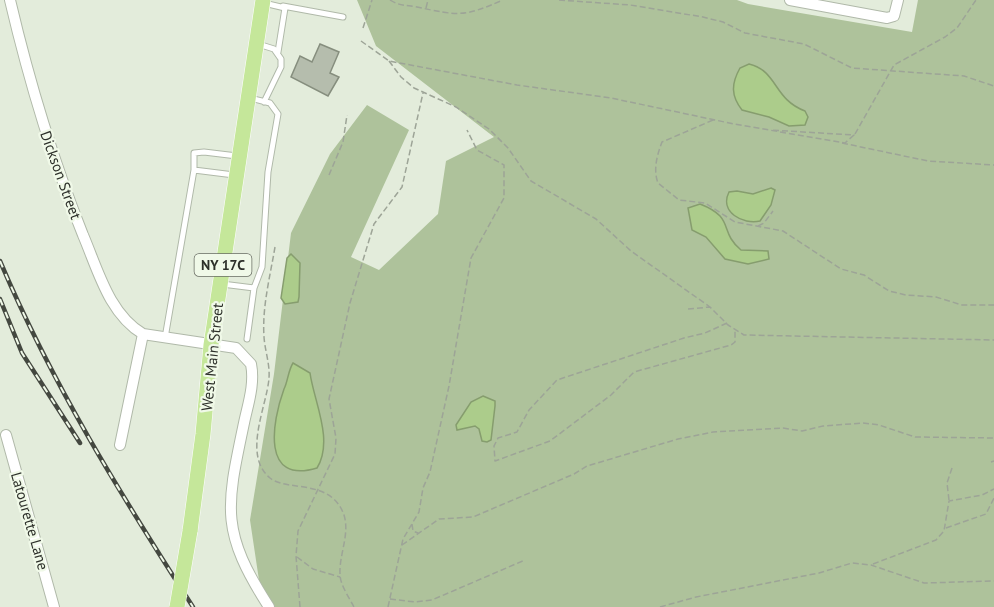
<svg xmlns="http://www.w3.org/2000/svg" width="994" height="607" viewBox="0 0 994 607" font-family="'PT Sans',sans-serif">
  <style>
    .green { fill: #aec29b }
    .water { fill: #accc8b; stroke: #869d6e; stroke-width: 1.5 }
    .building { fill: #b5bdad; stroke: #868e7e; stroke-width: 1.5 }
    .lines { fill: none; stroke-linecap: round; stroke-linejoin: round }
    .service-casing { stroke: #b0b9a9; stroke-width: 7 }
    .minor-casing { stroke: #b0b9a9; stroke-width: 12 }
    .primary-casing { stroke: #fff; stroke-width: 16 }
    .path { stroke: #9da497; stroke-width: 1.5; stroke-dasharray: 6 3; stroke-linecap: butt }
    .service { stroke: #fff; stroke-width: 5 }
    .minor { stroke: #fff; stroke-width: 10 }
    .primary { stroke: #c5e79a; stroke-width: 15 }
    .rail-casing { stroke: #444840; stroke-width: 4.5 }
    .rail { stroke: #f0f9e8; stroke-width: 2; stroke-dasharray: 7; stroke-linecap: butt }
    .primary-bridge-casing { stroke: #fff; stroke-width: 16; stroke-linecap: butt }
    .primary-bridge { stroke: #c5e79a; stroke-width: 15 }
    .labels { text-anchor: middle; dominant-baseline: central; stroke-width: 4.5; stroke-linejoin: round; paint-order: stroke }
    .shield { fill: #f0f9e8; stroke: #686c63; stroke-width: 1.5 }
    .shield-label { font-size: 14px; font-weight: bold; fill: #2d302a }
    .street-label { font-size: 15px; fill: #2d302a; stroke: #f0f9e8 }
  </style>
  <rect width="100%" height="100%" fill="#e3ecdb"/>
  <path class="green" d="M357,0h380l11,4 164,28 6,-32h76v607h-731l-13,-87 24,-146 17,-141 39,-79 37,-49 42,25 -58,127 28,13 59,-56 8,-53 48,-24 -118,-91z"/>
  <path class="water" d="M749,64c29,7 24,35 56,47l3,6 -3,8 -16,1 -20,-9 -27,-7c-11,-14 -11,-26 -2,-42z
    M771,188l4,2 -4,15 -11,16c-17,4 -41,-9 -31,-29l8,-1 16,3z
    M700,204c36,14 18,27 41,46l27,1 1,8 -21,5 -23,-5 -19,-22 -14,-7 -4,-22z
    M291,254l9,9 -1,34 -1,5 -13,2 -4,-6 6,-40z
    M293,363l17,10c4,29 24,67 7,95 -56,17 -45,-46 -33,-79 4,-8 4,-18 9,-26z
    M483,396l12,5v5l-4,34 -4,2 -5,-1 -3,-12 -4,-3 -18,4 -1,-5 15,-23z"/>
  <path class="building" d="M320,44l19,8 -9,21 9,4 -11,19 -37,-19 9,-21 12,6z"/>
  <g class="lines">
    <g class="service-casing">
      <path id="service" d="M264,3l21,5 -7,44
        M283,6l60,11
        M258,44l16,5 7,10v8l-17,35
        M194,170l40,5
        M222,284l32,4
        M165,338l29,-168v-17l10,-1 33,4
        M247,339l7,-51 8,-21 6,-95 10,-58 -8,-11 -20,-5"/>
    </g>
    <g class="minor-casing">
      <path id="minor" d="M10,0c19,81 42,158 73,235 15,35 26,79 60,99l93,14 15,16c4,20 -3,40 -7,59 -18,85 -24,108 25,184
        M790,0l97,18 7,-2 4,-16
        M6,435l48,172
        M120,445l23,-111"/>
    </g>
    <g class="primary-casing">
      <path id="primary" d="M190,531l13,-97 8,-89 52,-345"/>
    </g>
    <path class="path" d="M390,0c9,6 17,5 27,7 42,9 47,10 86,-7
      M559,0l71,5 73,12 20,5 22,11 59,11 48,24 112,8 30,10
      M426,8l2,-8
      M363,28l9,-28
      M361,41l28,20 128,24 94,13 123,26 111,19 9,-8 -84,-5
      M389,61l12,16 13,11 42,19 33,22 19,19 23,33 65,38 35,32 79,56
      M713,120l-51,22c-5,13 -9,28 -4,41l21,17 26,3 30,19 48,9 58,38 23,6 25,16 17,4 30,2 26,8h32
      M855,134l39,-69 51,-28 12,-9 19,-28
      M842,143l86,18 66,4
      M329,175l14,-33 4,-27
      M758,226l6,-3 9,-12
      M275,247c-5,30 -13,60 -11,90 1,14 6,27 5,41 -2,28 -27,77 1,100 17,14 61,0 74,37 6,19 -5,40 -4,59 0,11 9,23 14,33
      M688,309l22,-2 18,18 16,10 250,5
      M727,323l-22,10 -21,5 -127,42 -28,30 -12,22 -19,6 -4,8 1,15 55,-20 61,-46 23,-23 97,-27 4,-3v-11
      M991,462l3,-1
      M949,500l-2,-17 5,-15
      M412,524l1,7 5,2
      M946,528l40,-14 8,-16
      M402,545l37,-26 34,-2 101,-43 13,-8 91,-27 35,-7 70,-4 19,3 21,-5 40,-3 16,2 36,12 79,1
      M297,557l16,12 27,8
      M873,564l63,-24 8,-9 5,-30 33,-6 12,-6
      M390,599l25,3 17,-2 93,-40
      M300,607l-4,-51 2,-25 37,-77 1,-16 -7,-39 21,-96 24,-79 28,-37 21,-94
      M388,607l15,-68 16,-27 4,-24 7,-16 19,-86 22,-128 33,-60v-33l-27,-15 -10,-20
      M660,607l36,-10 123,-24 33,-10 19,2 53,18 70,-2"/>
    <use href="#service" class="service"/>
    <use href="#minor" class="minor"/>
    <use href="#primary" class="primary"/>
    <g class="rail-casing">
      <path id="rail" d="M0,261c52,123 121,234 193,346
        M0,299l22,54 58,90"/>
    </g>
    <use href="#rail" class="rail"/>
    <g class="primary-bridge-casing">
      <path id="primary-bridge" d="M177,607l13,-76"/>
    </g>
    <use href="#primary-bridge" class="primary-bridge"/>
  </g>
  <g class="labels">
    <rect class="shield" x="194.5" y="254" width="57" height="22" rx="4.5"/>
    <g class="shield-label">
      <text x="223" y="265">NY 17C</text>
    </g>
    <g class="street-label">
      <text transform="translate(61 175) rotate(70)">Dickson Street</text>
      <text transform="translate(212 357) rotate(-84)">West Main Street</text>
      <text transform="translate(30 521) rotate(74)">Latourette Lane</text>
    </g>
  </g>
</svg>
